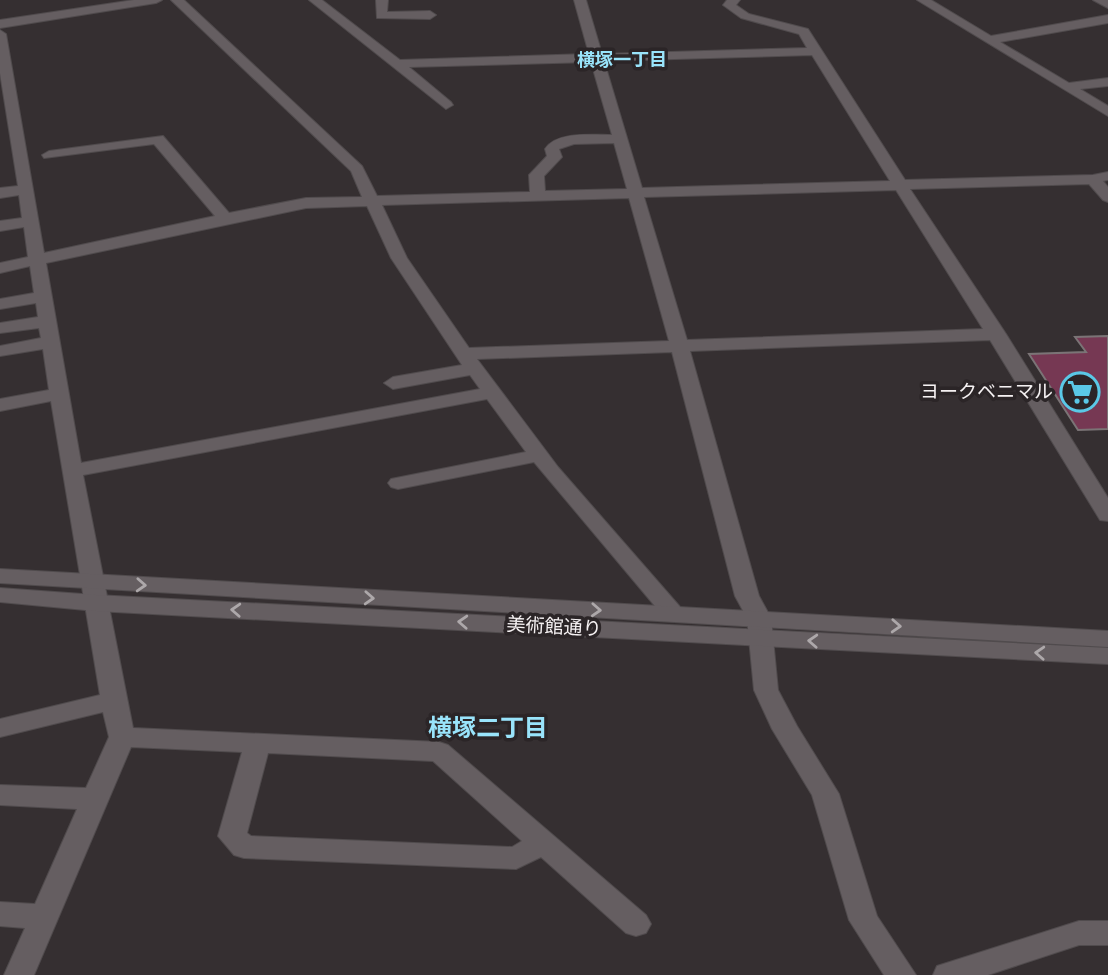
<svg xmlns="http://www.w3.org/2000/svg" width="1108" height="975" viewBox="0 0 1108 975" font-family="'Nunito Sans','Noto Sans JP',sans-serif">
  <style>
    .building { fill: #763853; stroke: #7b7476; stroke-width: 2 }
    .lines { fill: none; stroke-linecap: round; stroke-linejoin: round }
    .street-casing { stroke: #504b4d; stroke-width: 2 }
    .secondary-casing { stroke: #504b4d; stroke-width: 2 }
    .street { fill: #655e61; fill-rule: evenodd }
    .secondary { fill: #655e61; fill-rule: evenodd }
    .oneway { stroke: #ada8aa }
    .labels { text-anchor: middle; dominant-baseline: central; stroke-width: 7; stroke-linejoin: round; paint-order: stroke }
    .far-neighbourhood-label { font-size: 18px; font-weight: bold; fill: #99e4fb; stroke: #2b2527 }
    .poi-label { font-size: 19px; fill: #f5f1f2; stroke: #2b2527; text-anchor: end }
    .street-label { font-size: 19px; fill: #f5f1f2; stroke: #2b2527 }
    .near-neighbourhood-label { font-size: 24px; font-weight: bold; fill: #99e4fb; stroke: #2b2527 }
  </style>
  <rect width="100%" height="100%" fill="#352f31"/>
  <path class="building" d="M1108,336v93l-30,1 -49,-76 57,-2 -11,-15z"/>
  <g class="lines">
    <g class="street-casing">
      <path id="street" d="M134,0h28l-6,3 -156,25v-8z
        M171,0h13l178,166 15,30 153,-4 -1,-17 18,-19 -2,-7c12,-18 47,-14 67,-14l-21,-73 -182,5 42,35 2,3 -7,4 -137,-109h13l78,60 189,-6 -15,-54h12l16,54 205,-6 -8,-14 -58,-16 -18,-13 4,-5h13l-4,5 13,9 59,15 97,151 188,-5 15,-3v8l-5,1 5,6v15l-5,-2 -14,-16 -179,5 96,145 102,164v23l-8,-1 -3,-5 -107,-175 -300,11 69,245 12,22 7,72 19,36 42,68 38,122 39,59h-32l-35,-55 -37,-125 -40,-66 -18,-39 -7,-72 -12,-22 -63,-244 -195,7 81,108 123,141 4,5 -4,5 -8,3 -8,-3 -131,-156 -136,27 -7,-2 -3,-4 3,-4 135,-27 -39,-53 -404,76 50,253 306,14 9,3 198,170 5,9 -5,9 -10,3 -10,-3 -85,-76 -25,12 -272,-11 -10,-3 -16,-19 24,-84 -111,-5 -97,228h-30l21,-47 -25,-2v-24l35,2 42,-95 -77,-4v-20l86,3 23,-51 -6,-25 -103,25v-18l100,-24 -49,-294 -51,10v-12l49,-9 -6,-41 -43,7v-10l41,-8 -2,-10 -39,5v-10l38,-6 -2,-14 -36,6v-10l34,-6 -4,-27 -30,7v-10l28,-6 -4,-30 -24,4v-10l22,-3 -3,-23 -19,3v-10l18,-2 -18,-113v-43l6,4 38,219 171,-37 -61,-72 -110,14 -2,-3 7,-4 114,-15 66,77 77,-15 56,-1 -11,-26zM812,55l78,126 -248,7 -38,-127zM614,143l13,46 -82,2 -1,-15 18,-19 -3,-8 15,-5zM896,190l87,139 -296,11 -43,-143zM629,198l40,143 -200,7 -62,-90 -25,-53zM367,206l24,52 71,107 -69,12 -9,6 9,6 77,-14 10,14 -399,74 -35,-200 260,-55zM268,753l165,8 89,80 -10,6 -261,-11 -4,-3z
        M376,0h12l-1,12 43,-1 6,4 -6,4 -53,-1z
        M917,0h14l60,36 117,-21v8l-108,19 69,41 39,-5v8l-28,3 28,17v10z
        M1079,921h29v24h-29l-91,30h-55l4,-9z"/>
    </g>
    <g class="secondary-casing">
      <path id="secondary" d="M1093,0h15v8z
        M0,569l1108,62v16l-1108,-64z
        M0,588l96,7 1012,53v16l-1012,-53 -96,-9z"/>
    </g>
    <use href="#street" class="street"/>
    <use href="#secondary" class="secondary"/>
  </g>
  <defs><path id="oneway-chevron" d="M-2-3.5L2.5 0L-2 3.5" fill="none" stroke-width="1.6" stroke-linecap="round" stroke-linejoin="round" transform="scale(1.75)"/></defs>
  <g class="oneway">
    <use href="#oneway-chevron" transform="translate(141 585) rotate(3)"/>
    <use href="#oneway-chevron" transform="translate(369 598) rotate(3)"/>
    <use href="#oneway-chevron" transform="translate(236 610) rotate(-177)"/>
    <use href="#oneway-chevron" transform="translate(596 610) rotate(3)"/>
    <use href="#oneway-chevron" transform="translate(463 622) rotate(-177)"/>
    <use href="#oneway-chevron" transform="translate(896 626) rotate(3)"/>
    <use href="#oneway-chevron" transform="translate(813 641) rotate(-177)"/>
    <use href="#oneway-chevron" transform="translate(1040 653) rotate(-177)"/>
  </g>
  <defs>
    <g id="supermarket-ring" transform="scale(2.0125)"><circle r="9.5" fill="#2b2527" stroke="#5ac8e6" stroke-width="1.5"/><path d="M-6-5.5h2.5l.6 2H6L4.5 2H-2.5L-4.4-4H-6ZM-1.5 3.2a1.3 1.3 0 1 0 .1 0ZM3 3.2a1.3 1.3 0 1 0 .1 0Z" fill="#5ac8e6"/></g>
  </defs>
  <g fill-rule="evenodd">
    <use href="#supermarket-ring" x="1080" y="392"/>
  </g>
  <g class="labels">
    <g class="far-neighbourhood-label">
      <text x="622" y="60">横塚一丁目</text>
    </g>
    <g class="poi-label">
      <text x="1053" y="392">ヨークベニマル</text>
    </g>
    <g class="street-label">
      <text transform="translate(554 627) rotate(3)">美術館通り</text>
    </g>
    <g class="near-neighbourhood-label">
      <text x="488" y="728">横塚二丁目</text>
    </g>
  </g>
</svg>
